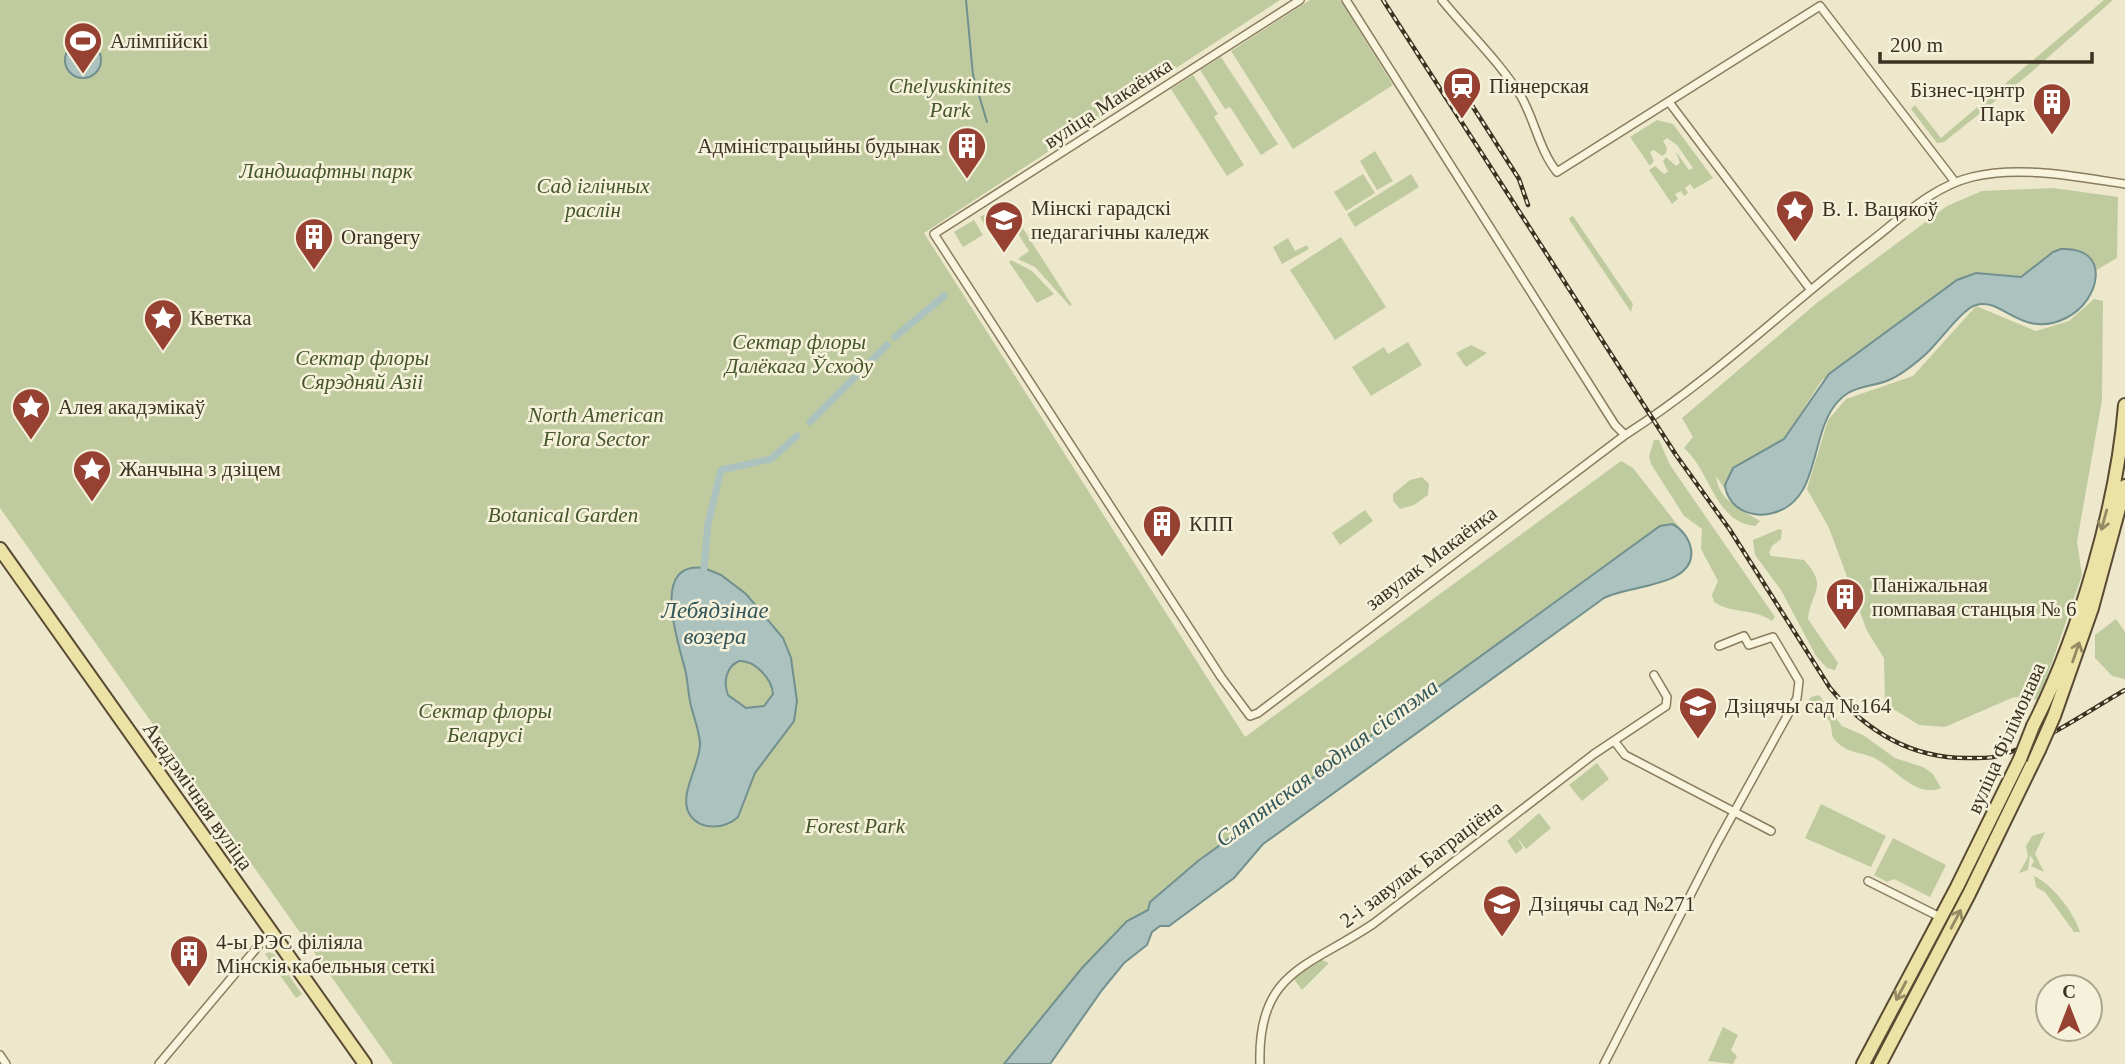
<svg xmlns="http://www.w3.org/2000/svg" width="2125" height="1064" viewBox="0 0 2125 1064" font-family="'Times New Roman',serif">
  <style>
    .green { fill: #bfcb9f }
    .water { fill: #abc2bf; stroke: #71908e; stroke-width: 2; fill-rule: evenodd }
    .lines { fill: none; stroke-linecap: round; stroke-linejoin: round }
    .stream { stroke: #71908e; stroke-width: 2 }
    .canal { stroke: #abc2bf; stroke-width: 7 }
    .street-casing { stroke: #8a7c5f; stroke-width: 10 }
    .primary-casing { stroke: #584a33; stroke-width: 16 }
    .street { stroke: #f8f4de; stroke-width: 7 }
    .primary { stroke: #ede2a6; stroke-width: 12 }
    .rail-casing { stroke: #3b3222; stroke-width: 4.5 }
    .rail { stroke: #f5f1da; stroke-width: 2; stroke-dasharray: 5; stroke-linecap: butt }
    .primary-bridge-casing { stroke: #584a33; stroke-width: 16; stroke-linecap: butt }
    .primary-bridge { stroke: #ede2a6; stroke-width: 12 }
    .oneway { stroke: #948a64 }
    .labels { text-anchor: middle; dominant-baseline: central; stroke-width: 5; stroke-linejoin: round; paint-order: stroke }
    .poi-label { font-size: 21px; fill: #3b3222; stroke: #f5f1da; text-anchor: start }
    .park-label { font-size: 21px; font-style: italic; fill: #44562a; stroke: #f5f1da }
    .street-label { font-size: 21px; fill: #3b3222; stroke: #f5f1da }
    .water-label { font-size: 23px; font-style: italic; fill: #32565a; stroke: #f5f1da }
  </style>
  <rect width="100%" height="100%" fill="#ede8cb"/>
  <path class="green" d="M0,0h1280l-356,233 321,504 376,-276 12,7 47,60 -13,-4 -7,2 -462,335 -50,49 -21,11 -45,47 -78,96h-611l-393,-556z
    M1310,0h30l53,85 -100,64 -62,-98z
    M2104,0h9l-85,75 -84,67 -7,1 -26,-34 4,-4 26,33z
    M1221,57l57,87 -17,11 -31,-48 -5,2 -25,-39z
    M1193,75l25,39 -4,3 30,48 -17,11 -56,-87z
    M1657,120l16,4 40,54 -19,11 -4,-5 -5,4 3,5 -4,3 -3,-5 -6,3 3,5 -6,5 -23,-34 6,-4 9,8 4,-2 -5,-11 3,-4 10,9 4,-3 -4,-11 13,18 4,-2 -16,-23 -10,-7 -4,3 4,7 -1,5 -4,3 -8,-6 -4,2 4,9 -4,5 -20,-29z
    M1375,151l18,30 -16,9 -17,-29z
    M1363,174l12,19 -29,18 -12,-19z
    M1411,174l8,13 -64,40 -8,-13z
    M2053,188l65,9 -1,61 -22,13 -7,-16 -18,-6 -24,8 -14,14 -11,6 -33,-4 -166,107 -38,59 -44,25 -15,21 1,6 -10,-15c3,26 25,33 44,45l-5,5c-40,-3 -45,-56 -71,-78l9,-11 -11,-19 136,-116 129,-96 35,-15z
    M1006,202l66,103 -2,1 -35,-39 -17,-8 11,-8 -19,-30 -21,11 -9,-15z
    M1573,216l60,88 -2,8 -61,-91 -1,-3z
    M974,220l9,15 -20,12 -9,-15z
    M1341,237l45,70 -51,33 -45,-70z
    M1288,238l7,13 12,-6 2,4 -27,15 -9,-17z
    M1011,260l21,11 22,23 -17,9 -28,-41z
    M2094,299l9,2 -1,99 -25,142 5,33 -43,125 -25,-3 -69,30 -26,-2 -34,-21 -1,-46 -17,-27 -38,-103 -22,-39 21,-69 18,-21 67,-23 63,-70 60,25 33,-10z
    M1408,342l14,23 -51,31 -19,-29 32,-20 4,7z
    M1471,345l16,8 -21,14 -10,-14z
    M1654,440h5l11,25 105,152 -3,4c-18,-13 -41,-7 -58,-19l-2,-7 6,-14 -17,-32 1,-20 -18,-13 -33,-52 -2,-8z
    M1422,477l7,7 -1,11 -14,10 -14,4 -7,-8v-7l17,-14z
    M1365,510l8,11 -33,24 -8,-12z
    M1779,529l3,1 -1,9 -9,7 -3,7 2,3 33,4c25,27 7,31 4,59l30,44 -3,7 -8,-2 -11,-12 -35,-66 -26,-35 -2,-15z
    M2116,619l9,13v47l-13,-3 -17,-18v-23z
    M1819,695l23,31 21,9 32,23 28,9 10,7 8,14c-25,11 -47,-21 -67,-30 -14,-7 -27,-4 -39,-18 -5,-5 -2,-13 -6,-20l-24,-14 6,-9z
    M1597,763l12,16 -27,22 -13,-16z
    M1821,804l65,32 -15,31 -66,-29z
    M1539,813l12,15 -25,21 -10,-13 7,12 -7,6 -9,-13z
    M2045,832l-10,22 9,18 -13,-6 3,-5 -4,-6 -2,15 -9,3 9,-16 -2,-11 6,-10z
    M1893,838l53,27 -16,32 -36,-18 -7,3 -13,-7z
    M2034,876c18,8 40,36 46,56h-6l-29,-40 -9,-5z
    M269,952l5,2 28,40 -6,4 -31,-44z
    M1322,960l7,3 -27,27 -9,-12z
    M1723,1027l15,8 -7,15 6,6 -4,8 -25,-3z"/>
  <path class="water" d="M65 60a18 18 0 1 1 36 0a18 18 0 1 1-36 0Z
    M2061,249c51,-3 40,52 5,69 -44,22 -63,-21 -90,-13 -13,3 -37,37 -49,48 -11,10 -24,21 -38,27 -13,6 -28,5 -41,13 -43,27 -21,106 -75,120 -10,3 -22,2 -31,-3 -10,-5 -16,-15 -17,-25l8,-17 51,-29 45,-65 128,-94 19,-7 45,4 32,-25z
    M1672,524c9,4 17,14 19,25 6,38 -63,36 -87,49l-341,246 -29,34 -65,48h-9l-8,6 -5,13 -23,18 -22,27 -52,74h-46l78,-96 45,-47 21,-11 2,-8 48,-41 462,-335z
    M704,568l17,7 25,19 37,44 8,20 6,43 -3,20 -39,52 -17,44c-13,12 -37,14 -48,-2 -13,-19 11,-51 10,-72 -1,-13 -6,-25 -9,-37 -3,-12 -3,-25 -6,-37 -6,-24 -36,-109 19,-101zM739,661c16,-1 33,18 34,33l-9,12 -18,2 -18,-13c-5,-13 -2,-28 11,-34z"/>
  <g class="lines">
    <path class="stream" d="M966,0l7,75 14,47"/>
    <path class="canal" d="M895,337l49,-41
      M810,422l77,-77
      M704,568l4,-44 13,-54 50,-11 26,-23"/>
    <g class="street-casing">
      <path id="street" d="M1300,0l-366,234 287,443 29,39 8,-3 367,-278c86,-55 161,-127 241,-190 33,-25 65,-58 106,-68 48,-12 105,0 153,7
        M1346,0l269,425 10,10
        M1442,0c26,32 59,63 80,98 13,24 18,53 35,74l263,-166 135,176
        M1669,102l141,187
        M1615,742l10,13 146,76
        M1868,881l72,36
        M0,1055l6,9
        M159,1064l101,-120 12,-10
        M1260,1064c-3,-93 49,-97 113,-140l221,-170 72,-48 1,-9 -13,-22
        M1604,1064l112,-219 81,-147 2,-17 -26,-44 -24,8 -5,-9 -25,10"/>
    </g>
    <g class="primary-casing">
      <path id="primary" d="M0,549l365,515
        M2054,716l38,-108 33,-122
        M2033,726c46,-90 84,-221 92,-321
        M1863,1064l94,-177 63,-128
        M1880,1064l89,-170 70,-144"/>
    </g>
    <use href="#street" class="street"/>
    <use href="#primary" class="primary"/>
    <g class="rail-casing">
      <path id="rail" d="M1383,0l293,455 54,75 100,158c36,43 81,71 139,70 10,0 22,1 32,-3 44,-13 84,-42 124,-65
        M1466,96l53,83 9,26"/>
    </g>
    <use href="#rail" class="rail"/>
    <g class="primary-bridge-casing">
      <path id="primary-bridge" d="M2039,750l15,-34
        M2020,759l13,-33"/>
    </g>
    <use href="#primary-bridge" class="primary-bridge"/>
  </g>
  <defs><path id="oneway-shaft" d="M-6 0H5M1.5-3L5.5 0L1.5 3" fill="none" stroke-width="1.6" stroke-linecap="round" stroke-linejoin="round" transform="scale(1.75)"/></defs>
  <g class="oneway">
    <use href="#oneway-shaft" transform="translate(2104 520) rotate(105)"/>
    <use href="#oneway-shaft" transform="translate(2076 652) rotate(-71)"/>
    <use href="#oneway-shaft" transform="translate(1956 919) rotate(-62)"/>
    <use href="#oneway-shaft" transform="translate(1901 991) rotate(118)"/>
  </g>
  <defs>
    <g id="stadium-pin" transform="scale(2.0125)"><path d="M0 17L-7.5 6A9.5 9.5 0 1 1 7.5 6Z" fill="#964132" stroke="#f5f1da"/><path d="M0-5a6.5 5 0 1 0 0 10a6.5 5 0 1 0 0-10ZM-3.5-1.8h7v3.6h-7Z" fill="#fff"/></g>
    <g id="station-pin" transform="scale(2.0125)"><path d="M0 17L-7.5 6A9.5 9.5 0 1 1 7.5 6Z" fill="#964132" stroke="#f5f1da"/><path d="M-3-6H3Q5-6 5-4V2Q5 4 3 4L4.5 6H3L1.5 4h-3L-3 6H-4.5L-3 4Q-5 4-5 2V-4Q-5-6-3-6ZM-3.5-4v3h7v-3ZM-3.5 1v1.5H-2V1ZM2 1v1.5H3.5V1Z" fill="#fff"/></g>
    <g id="building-pin" transform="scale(2.0125)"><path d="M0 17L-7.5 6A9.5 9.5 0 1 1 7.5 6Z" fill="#964132" stroke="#f5f1da"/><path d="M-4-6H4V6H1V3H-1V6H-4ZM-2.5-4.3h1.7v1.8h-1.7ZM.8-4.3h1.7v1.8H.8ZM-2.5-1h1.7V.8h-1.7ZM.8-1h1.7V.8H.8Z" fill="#fff"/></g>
    <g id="sight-pin" transform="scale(2.0125)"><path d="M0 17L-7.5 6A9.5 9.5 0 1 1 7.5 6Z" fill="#964132" stroke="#f5f1da"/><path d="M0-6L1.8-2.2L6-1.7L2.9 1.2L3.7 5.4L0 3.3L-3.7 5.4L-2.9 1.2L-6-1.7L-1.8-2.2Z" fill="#fff"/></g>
    <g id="university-pin" transform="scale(2.0125)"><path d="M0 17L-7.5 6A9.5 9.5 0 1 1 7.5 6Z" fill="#964132" stroke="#f5f1da"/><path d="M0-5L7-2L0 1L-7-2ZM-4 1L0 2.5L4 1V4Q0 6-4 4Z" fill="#fff"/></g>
    <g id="school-pin" transform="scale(2.0125)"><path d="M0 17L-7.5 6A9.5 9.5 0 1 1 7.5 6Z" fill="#964132" stroke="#f5f1da"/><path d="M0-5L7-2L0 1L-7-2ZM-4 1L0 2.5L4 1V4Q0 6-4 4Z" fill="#fff"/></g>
  </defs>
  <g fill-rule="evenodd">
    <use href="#stadium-pin" x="83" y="41"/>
    <use href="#station-pin" x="1462" y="86"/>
    <use href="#building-pin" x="2052" y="102"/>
    <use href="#building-pin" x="967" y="146"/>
    <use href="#sight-pin" x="1795" y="209"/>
    <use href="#university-pin" x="1004" y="220"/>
    <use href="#building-pin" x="314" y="237"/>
    <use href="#sight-pin" x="163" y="318"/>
    <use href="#sight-pin" x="31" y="407"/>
    <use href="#sight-pin" x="92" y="469"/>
    <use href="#building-pin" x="1162" y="524"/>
    <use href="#building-pin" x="1845" y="597"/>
    <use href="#school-pin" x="1698" y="706"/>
    <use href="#school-pin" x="1502" y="904"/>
    <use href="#building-pin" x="189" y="954"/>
  </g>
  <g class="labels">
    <g class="poi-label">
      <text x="110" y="41">Алімпійскі</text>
      <text x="1489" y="86">Піянерская</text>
      <text x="2025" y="90" text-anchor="end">Бізнес-цэнтр<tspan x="2025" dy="24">Парк</tspan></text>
      <text x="940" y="146" text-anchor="end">Адміністрацыйны будынак</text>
      <text x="1031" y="208">Мінскі гарадскі<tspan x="1031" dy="24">педагагічны каледж</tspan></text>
      <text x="1822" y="209">В. І. Вацякоў</text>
      <text x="341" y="237">Orangery</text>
      <text x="190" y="318">Кветка</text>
      <text x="58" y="407">Алея акадэмікаў</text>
      <text x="119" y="469">Жанчына з дзіцем</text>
      <text x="1189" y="524">КПП</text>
      <text x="1872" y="585">Паніжальная<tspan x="1872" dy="24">помпавая станцыя № 6</tspan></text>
      <text x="1725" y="706">Дзіцячы сад №164</text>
      <text x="1529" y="904">Дзіцячы сад №271</text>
      <text x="216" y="942">4-ы РЭС філіяла<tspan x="216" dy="24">Мінскія кабельныя сеткі</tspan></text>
    </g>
    <g class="park-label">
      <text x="950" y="86">Chelyuskinites<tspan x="950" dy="24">Park</tspan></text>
      <text x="326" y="171">Ландшафтны парк</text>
      <text x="593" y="186">Сад іглічных<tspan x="593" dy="24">раслін</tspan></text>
      <text x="799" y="342">Сектар флоры<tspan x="799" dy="24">Далёкага Ўсходу</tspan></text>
      <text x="362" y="358">Сектар флоры<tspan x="362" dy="24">Сярэдняй Азіі</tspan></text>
      <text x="596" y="415">North American<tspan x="596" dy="24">Flora Sector</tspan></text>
      <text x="563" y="515">Botanical Garden</text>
      <text x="485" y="711">Сектар флоры<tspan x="485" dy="24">Беларусі</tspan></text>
      <text x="855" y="826">Forest Park</text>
    </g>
    <g class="street-label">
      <text transform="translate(1108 103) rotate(-33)">вуліца Макаёнка</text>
      <text transform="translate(1431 558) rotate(-37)">завулак Макаёнка</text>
      <text transform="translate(2006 738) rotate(-66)">вуліца Філімонава</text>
      <text transform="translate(198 796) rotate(55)">Акадэмічная вуліца</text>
      <text transform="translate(1421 864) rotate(-37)">2-і завулак Баграціёна</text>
    </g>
    <g class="water-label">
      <text x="715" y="610">Лебядзінае<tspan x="715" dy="26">возера</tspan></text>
      <text transform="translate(1327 763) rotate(-36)">Сляпянская водная сістэма</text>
    </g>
  </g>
  <g transform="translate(2069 1008)"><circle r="33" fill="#f5f1da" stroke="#aba590" stroke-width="2"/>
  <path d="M0-5L12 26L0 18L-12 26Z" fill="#964132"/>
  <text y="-10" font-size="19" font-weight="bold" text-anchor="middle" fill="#3b3222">С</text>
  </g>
  <path d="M1880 52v10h212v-10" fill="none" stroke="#3b3222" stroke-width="3.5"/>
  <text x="1890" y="52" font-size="21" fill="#3b3222" stroke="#f5f1da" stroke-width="5" paint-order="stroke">200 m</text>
</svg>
